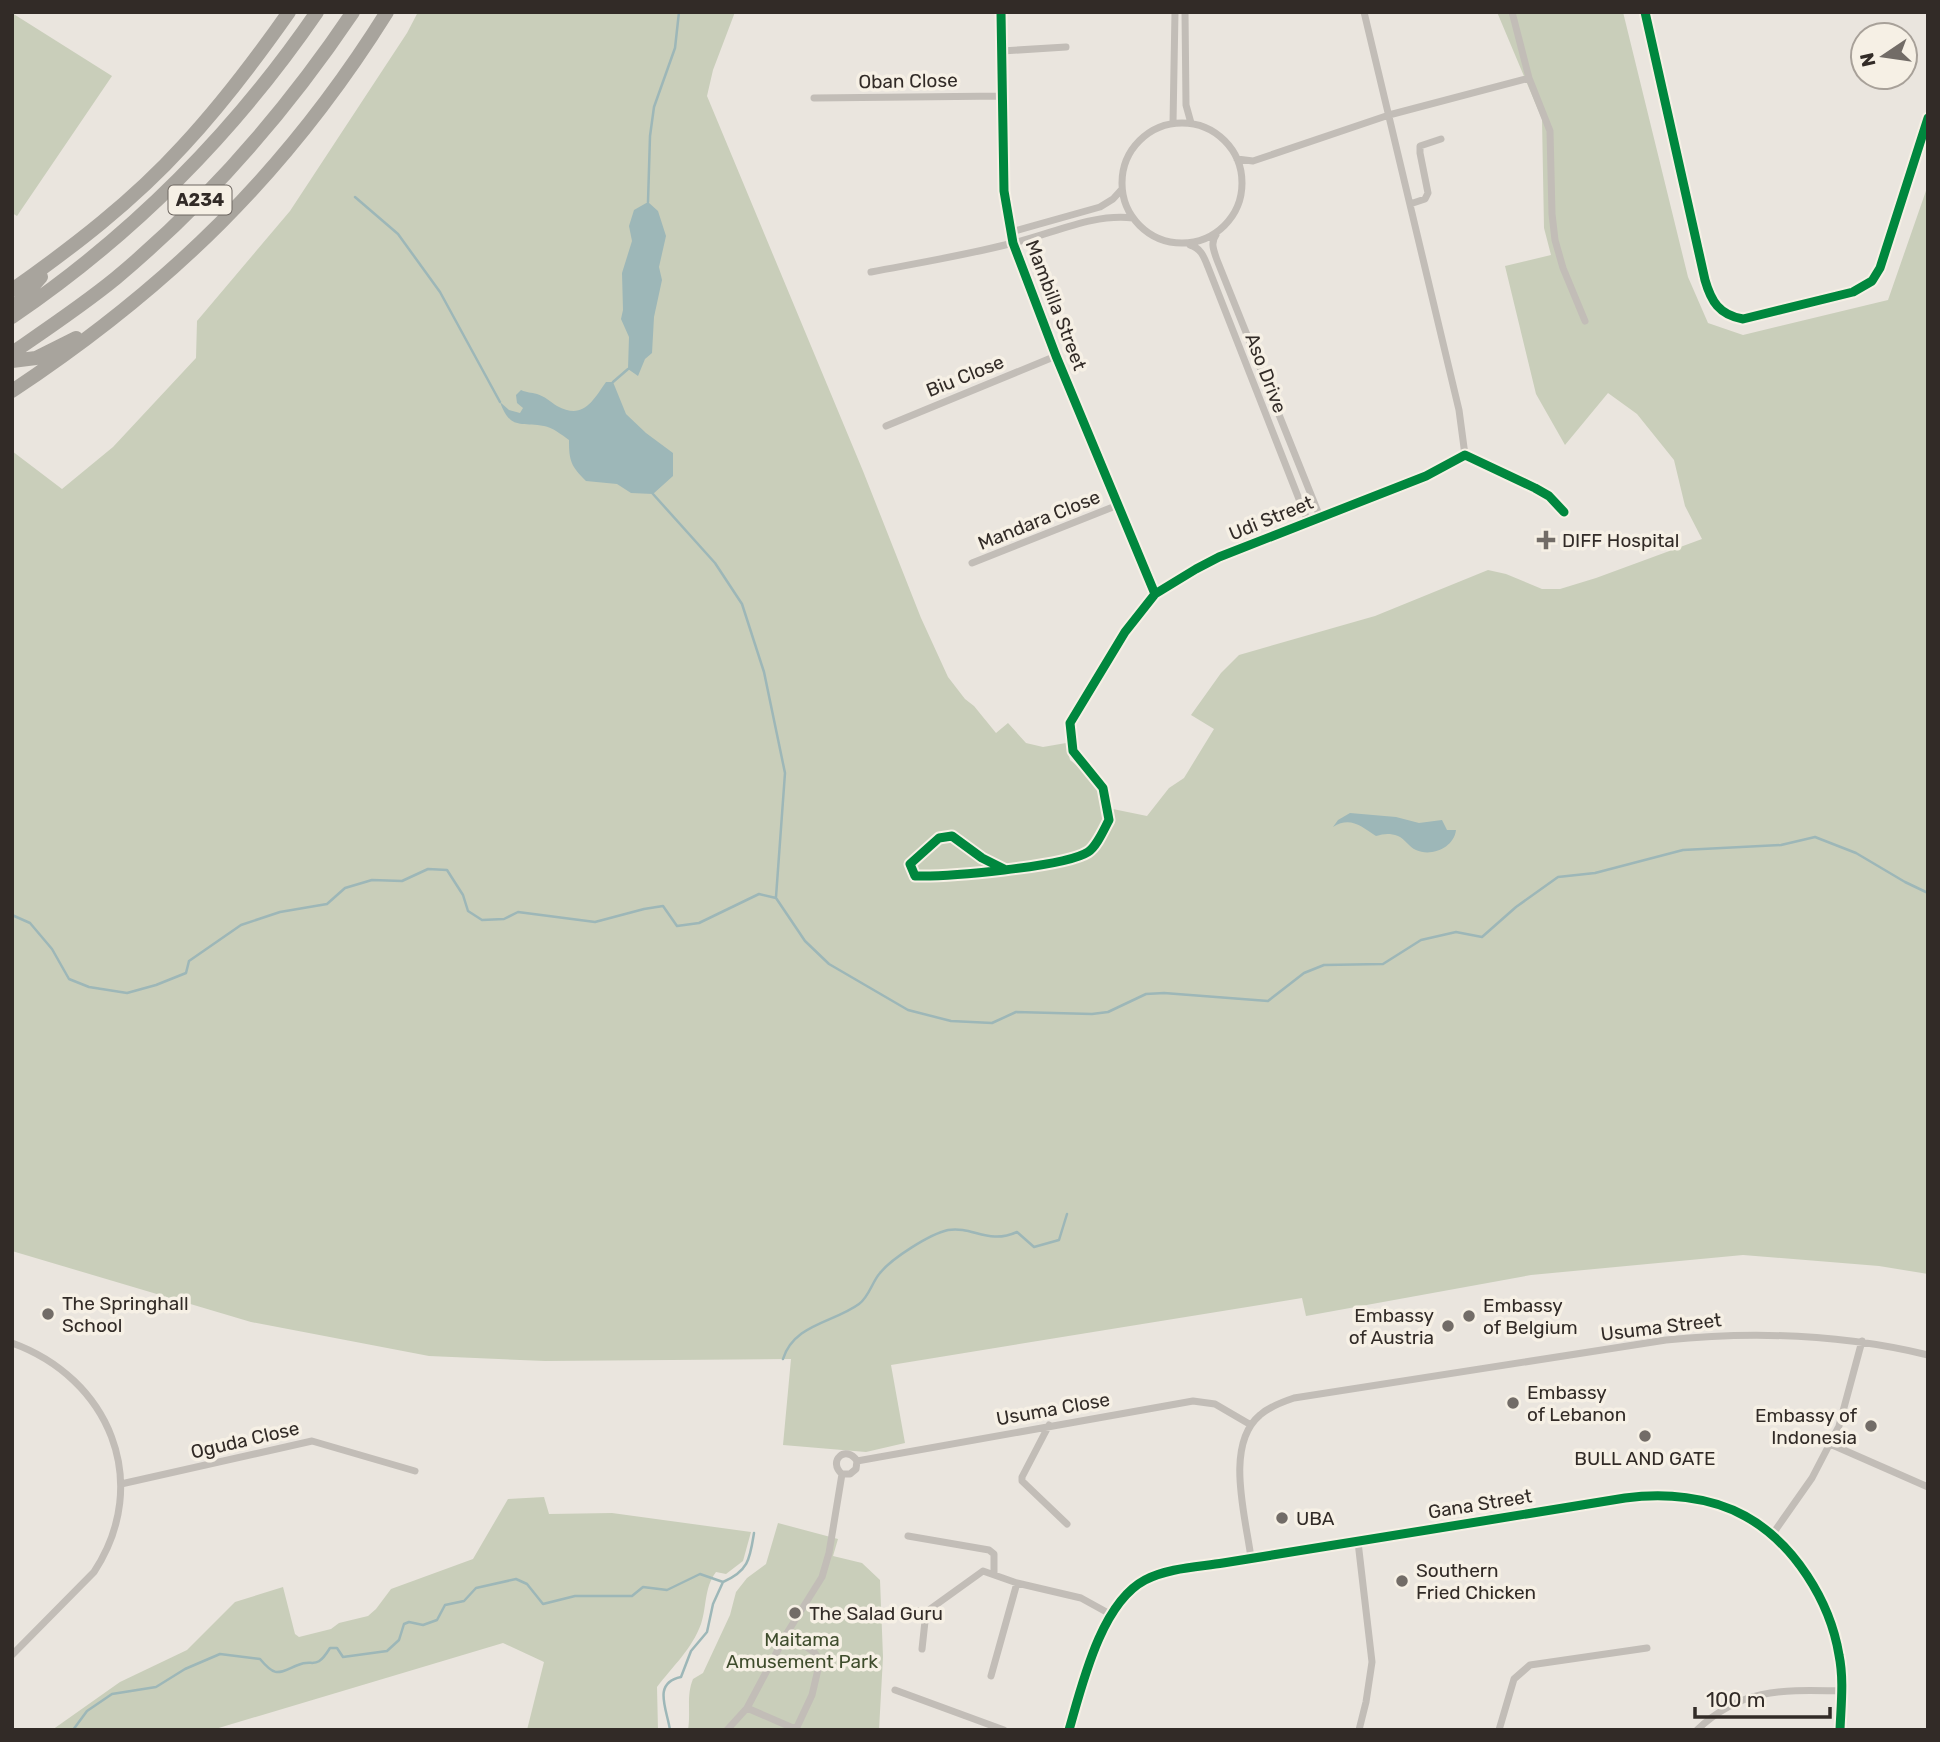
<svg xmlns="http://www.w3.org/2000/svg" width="1940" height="1742" viewBox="0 0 1940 1742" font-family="Rubik,sans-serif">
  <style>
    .green { fill: #c9ceba }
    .water { fill: #9db7b8 }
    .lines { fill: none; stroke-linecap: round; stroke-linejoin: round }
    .stream { stroke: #9db7b8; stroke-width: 2.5 }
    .street { stroke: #c2bdb7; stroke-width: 7 }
    .highway { stroke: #a8a49d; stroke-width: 14 }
    .cycleway-casing { stroke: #f6f0e5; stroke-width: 13 }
    .cycleway { stroke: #00873e; stroke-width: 9 }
    .poi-dot { fill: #726c67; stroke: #f6f0e5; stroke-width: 2.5 }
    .labels { text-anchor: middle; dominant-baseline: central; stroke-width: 7; stroke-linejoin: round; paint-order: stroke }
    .shield { fill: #f6f0e5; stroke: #6d6660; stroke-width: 2 }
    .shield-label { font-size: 18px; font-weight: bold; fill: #322b27 }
    .street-label { font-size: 19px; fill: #322b27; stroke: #f6f0e5 }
    .poi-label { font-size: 19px; fill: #322b27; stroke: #f6f0e5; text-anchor: start }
    .park-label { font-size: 19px; fill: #3f4d2d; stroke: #f6f0e5 }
  </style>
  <rect width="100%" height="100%" fill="#eae5de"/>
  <path class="green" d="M418,12h317l-22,58 -6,26 156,375 58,147 27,59 17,22 9,7 22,27 12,-10 18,20 17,4 23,-4 4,17 20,16 9,16 4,15 44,9 22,-28 15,-10 30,-49 -23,-14 30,-42 18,-18 136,-39 113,-46 18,4 36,15h18l36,-11 106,-39 -17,-33 -11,-46 -37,-46 -29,-21 -43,52 -29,-51 -31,-128 46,-11 -7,-27 -2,-109 -45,-107h126l65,265 20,46 35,12 145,-35 40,-115v1089l-49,-8 -136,-11 -212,20 -225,41 -4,-18 -411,67 14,78 -39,9 -83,-7 8,-86 -246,2 -116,-5 -178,-34 -239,-71v-800l50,38 51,-42 83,-89 1,-37 93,-110 117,-178z
    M12,13l100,63 -95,140 -5,-3z
    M544,1497l5,17 63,-1 139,19 -8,29 -17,13 -10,-2c-12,16 -9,34 -15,52 -9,25 -29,43 -44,63l1,43h-131l17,-68 -41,-19 -291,87h-160l68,-48 67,-32 48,-48 48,-15 12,47 4,3 32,-8 8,-6 29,-7 8,-7 15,-20 82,-30 35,-60z
    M778,1523l60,16 -5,17 29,7 18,17 3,77 -4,73h-191c3,-18 -2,-34 5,-51l10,-6 27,-58 6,-23 11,-14 19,-14z"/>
  <path class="water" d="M648,202l10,9 8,25 -7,31 3,13 -8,37 -2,36 -7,6 -7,17 -10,-7 1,-32 -8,-18 2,-9 -1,-37 10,-32 -3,-15 5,-16z
    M606,382h7l13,32 20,19 27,20v23l-20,18 -22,-1 -14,-9 -31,-3c-15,-15 -17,-20 -17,-41 -7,-5 -17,-13 -25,-14 -24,-4 -34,4 -44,-24l9,8 11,3 3,-5 -6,-5 -1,-8 5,-5c6,3 10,2 16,4 7,2 14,8 20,12 26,14 35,-4 49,-24z
    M1350,813l46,4 23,6 23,-3 5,10h9c-2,18 -25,27 -40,20 -7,-3 -11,-11 -18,-14 -9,-3 -14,-2 -22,0 -15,-10 -26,-20 -43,-9l5,-7z"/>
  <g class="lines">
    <path class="stream" d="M355,197l43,37 42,58 60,110
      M648,202l2,-66 4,-29 21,-59 4,-36
      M613,382l15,-13
      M653,494l62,69 27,41 22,68 21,101 -9,124
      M12,915l18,8 22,26 17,30 20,8 38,6 29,-8 30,-12 3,-12 52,-36 39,-13 47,-8 18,-16 27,-8 30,1 26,-12 19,1 16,25 5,16 14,9 22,-1 14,-7 77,10 49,-13 19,-3 14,20 22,-3 60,-29 17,4 29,43 24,23 79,46 43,11 41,2 24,-11 76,2 16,-2 38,-18 18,-1 104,8 36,-28 20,-8 59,-1 38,-24 35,-8 26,5 34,-30 42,-30 37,-4 88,-23 98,-5 34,-8 41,16 49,29 23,11
      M783,1359c11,-35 50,-36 76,-55 10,-7 13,-22 21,-31 12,-15 50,-39 68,-43 25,-4 40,15 69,2l17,15 25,-7 8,-26
      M73,1730l14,-19 25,-17 44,-7 29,-18 35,-15 40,5c16,19 18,14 38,6 16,-7 17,7 32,-17h7l6,9 44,-6 12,-11 5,-16 5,-2 14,3 14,-5 8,-15 19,-4 12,-13 40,-9 11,5 16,20 32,-8h57l11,-9 24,3 33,-16 23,8
      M670,1730c-3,-21 -18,-47 11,-53l10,-26 16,-19 6,-28 10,-22c26,-11 27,-24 31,-49"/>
    <path class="street" d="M1001,12l3,179 9,52 43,113 99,238
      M1185,12l1,93 5,18
      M1364,12l95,398 6,45
      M1645,12l60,268c6,21 14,35 38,39l110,-27 19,-11 8,-13 48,-150
      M1002,51l64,-4
      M1529,78l21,53 2,83 3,26 8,28 22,53
      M814,98l189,-2
      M1122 183a60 60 0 1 1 120 0a60 60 0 1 1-120 0Z
      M1173,123l2,-111
      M1237,159l16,2 136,-46 140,-37 -17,-66
      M1410,204l15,-5 3,-6 -8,-40v-7l21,-7
      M1011,232l89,-25 13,-8 9,-10
      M1216,235c-6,8 -2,16 1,25l103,257
      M1190,245c11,3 14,12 18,22l100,255
      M871,272c47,-9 96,-17 142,-29 39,-9 80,-30 120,-25
      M886,426l170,-70
      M972,563l146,-58
      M1004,869l-22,-11 -30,-22 -13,2 -29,26 5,12c30,1 150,-9 173,-24 9,-6 16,-23 21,-32l-6,-32 -30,-37 -3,-28 55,-91 30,-38 41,-25 23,-12 207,-81 39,-21 70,33 14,8 15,16
      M12,1343c97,35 141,139 82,229l-82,83
      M1049,1425l-27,52v4l45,43
      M1830,1444l98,43
      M857,1461l336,-60 22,3 36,21
      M121,1484l191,-43 103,30
      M1772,1535l40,-57 27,-52 23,-85
      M908,1536l81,14 5,4v19
      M1358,1542l14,120 -6,40 -7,28
      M1251,1558c-5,-40 -27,-113 9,-143 9,-8 22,-13 34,-17l372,-58c88,-9 175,-6 262,15
      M913,1610l13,2
      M922,1649l4,-37 57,-41 34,12 64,15 29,16
      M991,1676l26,-93
      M895,1690l109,40
      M747,1708l46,20 4,-1 15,-32 8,-34 -5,-8 -28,-20 35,-56 7,-24 13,-79c-15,-13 4,-30 15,-13l-1,8 -6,5h-8
      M727,1730l20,-22 40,-75
      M1069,1730c13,-45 32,-127 76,-150 23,-12 53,-13 78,-17l402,-65c39,-5 84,-2 120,18 49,27 85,85 94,139 5,24 2,50 1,75
      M1499,1730l15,-51 16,-14 117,-17
      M1697,1730c45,-43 87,-40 145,-39"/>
    <path class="highway" d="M12,290c61,-43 121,-89 171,-144 39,-42 73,-87 106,-134
      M12,310l29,-33
      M12,317c122,-83 222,-184 305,-305
      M12,353c35,-24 71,-48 104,-75 93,-78 169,-165 237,-266
      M12,361l24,-3 40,-20
      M12,391c157,-104 275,-219 375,-379"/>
    <g class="cycleway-casing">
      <path id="cycleway" d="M1001,12l3,179 9,52 43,113 99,238
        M1645,12l60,268c6,21 14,35 38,39l110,-27 19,-11 8,-13 48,-150
        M1004,869l-22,-11 -30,-22 -13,2 -29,26 5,12c30,1 150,-9 173,-24 9,-6 16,-23 21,-32l-6,-32 -30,-37 -3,-28 55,-91 30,-38 41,-25 23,-12 207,-81 39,-21 70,33 14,8 15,16
        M1069,1730c13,-45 32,-127 76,-150 23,-12 53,-13 78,-17l402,-65c39,-5 84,-2 120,18 49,27 85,85 94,139 5,24 2,50 1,75"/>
    </g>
    <use href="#cycleway" class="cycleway"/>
  </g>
  <g class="poi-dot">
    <path d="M1542.5 529.5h7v7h7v7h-7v7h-7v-7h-7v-7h7z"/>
    <circle cx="48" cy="1314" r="7"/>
    <circle cx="1469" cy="1316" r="7"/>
    <circle cx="1448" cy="1326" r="7"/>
    <circle cx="1513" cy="1403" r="7"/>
    <circle cx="1871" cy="1426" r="7"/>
    <circle cx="1645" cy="1436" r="7"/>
    <circle cx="1282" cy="1518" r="7"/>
    <circle cx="1402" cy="1581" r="7"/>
    <circle cx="795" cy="1613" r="7"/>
  </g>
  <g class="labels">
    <rect class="shield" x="168.5" y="185.5" width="63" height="29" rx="5"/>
    <g class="shield-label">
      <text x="200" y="200">A234</text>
    </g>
    <g class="street-label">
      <text transform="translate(908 81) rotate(-1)">Oban Close</text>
      <text transform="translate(1056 305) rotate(69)">Mambilla Street</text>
      <text transform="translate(1266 373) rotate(69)">Aso Drive</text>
      <text transform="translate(965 376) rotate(-22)">Biu Close</text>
      <text transform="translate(1271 518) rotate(-22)">Udi Street</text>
      <text transform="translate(1039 520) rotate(-22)">Mandara Close</text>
      <text transform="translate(1661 1327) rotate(-7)">Usuma Street</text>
      <text transform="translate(1053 1409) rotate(-10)">Usuma Close</text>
      <text transform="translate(245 1440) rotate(-13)">Oguda Close</text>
      <text transform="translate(1480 1504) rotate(-9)">Gana Street</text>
    </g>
    <g class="poi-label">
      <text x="1562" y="540">DIFF Hospital</text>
      <text x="62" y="1303">The Springhall<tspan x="62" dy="22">School</tspan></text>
      <text x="1483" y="1305">Embassy<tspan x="1483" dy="22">of Belgium</tspan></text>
      <text x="1434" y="1315" text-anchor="end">Embassy<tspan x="1434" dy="22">of Austria</tspan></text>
      <text x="1527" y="1392">Embassy<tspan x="1527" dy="22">of Lebanon</tspan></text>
      <text x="1857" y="1415" text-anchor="end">Embassy of<tspan x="1857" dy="22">Indonesia</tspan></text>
      <text x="1645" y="1458" text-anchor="middle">BULL AND GATE</text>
      <text x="1296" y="1518">UBA</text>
      <text x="1416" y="1570">Southern<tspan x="1416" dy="22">Fried Chicken</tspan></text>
      <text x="809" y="1613">The Salad Guru</text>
    </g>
    <g class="park-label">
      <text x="802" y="1639">Maitama<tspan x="802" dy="22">Amusement Park</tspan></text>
    </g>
  </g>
  <rect width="1940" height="1742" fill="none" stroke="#322b27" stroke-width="28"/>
  <g transform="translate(1884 56) rotate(257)"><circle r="33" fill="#f6f0e5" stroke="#a8a199" stroke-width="2"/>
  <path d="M0-5L12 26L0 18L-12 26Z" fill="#726c67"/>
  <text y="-10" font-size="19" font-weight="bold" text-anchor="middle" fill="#322b27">N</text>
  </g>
  <path d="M1695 1707v10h135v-10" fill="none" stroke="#322b27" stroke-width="3.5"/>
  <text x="1706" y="1707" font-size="21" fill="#322b27" stroke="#f6f0e5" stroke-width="5" paint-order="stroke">100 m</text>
</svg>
